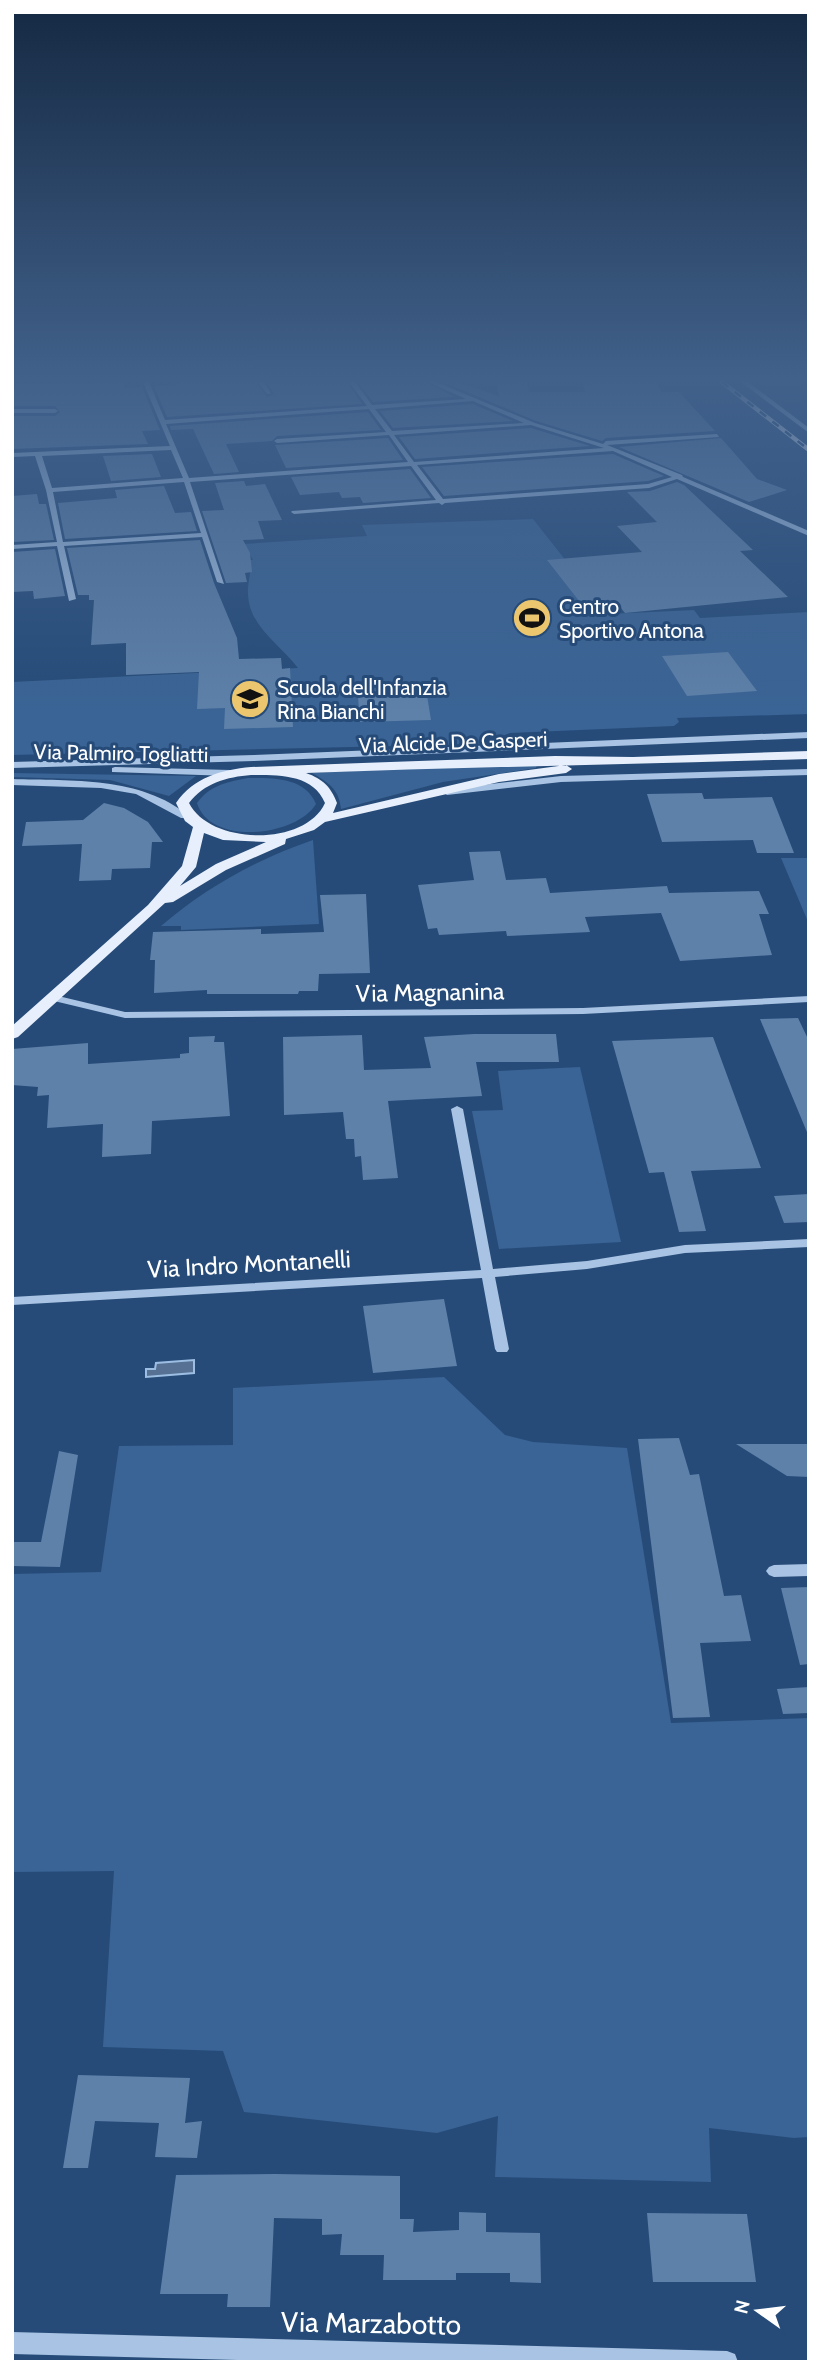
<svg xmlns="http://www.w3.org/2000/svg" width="821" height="2374" viewBox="0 0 821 2374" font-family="Cabin,sans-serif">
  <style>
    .green { fill: #3a6495 }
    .water { fill: #567193; stroke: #9dbee3; stroke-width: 2 }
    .building { fill: #5e81a9 }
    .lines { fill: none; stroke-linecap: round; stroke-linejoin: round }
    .minor { fill: #a8c3e3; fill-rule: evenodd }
    .major { fill: #e7effc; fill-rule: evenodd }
    .rail-casing { stroke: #fff; stroke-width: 4.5 }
    .rail { stroke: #264b78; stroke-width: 2.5; stroke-dasharray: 8; stroke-linecap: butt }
    .labels { text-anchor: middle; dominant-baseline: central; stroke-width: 6; stroke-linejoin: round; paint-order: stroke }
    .far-poi-label { font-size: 21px; fill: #fff; stroke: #264b78; text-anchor: start }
    .far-street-label { font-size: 21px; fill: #fff; stroke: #264b78 }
    .street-label { font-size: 24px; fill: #fff; stroke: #264b78 }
    .near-street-label { font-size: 28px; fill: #fff; stroke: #264b78 }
  </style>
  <rect width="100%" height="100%" fill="#264b78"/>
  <path class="green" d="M533,519l75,95 86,-4 6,8 109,-6v102l-132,4 2,4 -5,4 -164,7 -27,11 -471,11v-73l286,-14c-17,-23 -49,-41 -50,-74 -1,-11 4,-22 2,-34h3l-9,-16 123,-8 -5,-11z
    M482,765h55l-1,3 -93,14 -102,27c-2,-20 -12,-26 -29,-36z
    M12,773l184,3 -27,20 -59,-16 -98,-3z
    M248,778c25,0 57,-1 68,26 -20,33 -106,42 -119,-1 13,-18 30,-21 51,-25z
    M313,840l6,84 -138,6v-4h-20c44,-38 96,-67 152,-86z
    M781,858h28v66z
    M580,1067l41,175 -122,7 -27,-138 31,-1 -5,-39z
    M444,1377l61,58 28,7 94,6 44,275 138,-5v419l-15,1 -85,-10 2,54 -216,-5 3,-61 -61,17 -193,-21 -21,-61 -120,-4 11,-176 -102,1v-298l89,-2 18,-126 114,-1v-57z"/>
  <path class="water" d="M194,1360v13l-48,4v-8h9l1,-6z"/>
  <path class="building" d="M123,382l2,6 17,-1 18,43 -18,1 6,13 -136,5v-33h43l5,-4 -5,-6h-43v-22z
    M180,382h76l11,15 7,-3 -7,-12h80l15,22 -195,13 -13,-31 27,-2z
    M358,382h68l29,15 -82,5z
    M443,382h14l42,14 -2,-14h30l2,10h56l-2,-10h74l4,10h18l36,39 -109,7 -4,3 -66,-20z
    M473,404l40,17 -120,7 -13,-17z
    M368,412l13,18 -104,6 -5,5 -46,3 13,28 -25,2 -21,-45 -22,1 -1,-4z
    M531,428l59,18 -175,13 -16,-22z
    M388,438l15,22 -117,8 -11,-23z
    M721,438l36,41 30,11 -38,12 -130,-55z
    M152,454l9,23 -50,4 -8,-25z
    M613,454l51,22 -16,5 -204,15 -22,-29z
    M410,469l21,29 -68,5 -3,-6 -18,1 -3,-6 -39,3 -9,-18z
    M244,481l2,5 19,-2 17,36 -24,1 6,18 -21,1 7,13 2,19 -7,1 2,9 -21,1 -24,-72 22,-1 -9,-27z
    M677,482l7,3 69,65 -13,1 48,46 -163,16 -11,-13 -18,14 -9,-8h-4l-36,-46 95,-8 -25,-26 40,-4 -30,-30 23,-1z
    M164,486l11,27 16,-1 6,19 -132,8 -7,-36 59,-5 -2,-8z
    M37,494l2,10h7l8,36 -42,2v-46z
    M200,540l14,43 23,55 2,21 42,-1 1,11 8,-1 3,59 -69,2 1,-21 -28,1 2,-37 -73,3v-32l-35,2 3,-45h-5v-5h-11l-11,-47z
    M55,549l10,47 -31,3 -1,-8 -21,1v-40z
    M728,652l29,39 -70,5 -25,-40z
    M425,683l6,37 -71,2 -3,-37z
    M702,793l2,6 68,-2 22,56h-37l-4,-13 -91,2 -15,-48z
    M104,803l20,5 24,14 15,20h-11l-2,26 -38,1 -1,11 -32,1 3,-37 -60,2 4,-24 57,-2z
    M500,851l6,29 40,-2 4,15 117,-7 2,7 90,-2 10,23h-10l13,41 -92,6 -19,-48 -76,4 5,15 -83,4 -1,-5 -67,4 -2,-7 -9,1 -10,-44 56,-5 -5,-28z
    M366,894l4,79 -51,1 -1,17h-19l-1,3h-91v-4l-53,3 1,-33h-5l3,-28 108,-3v5l63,-2 -4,-37z
    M798,1018l11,23v96l-49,-118z
    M474,1034h82l3,28h-83l6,34 -94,5 10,77 -35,2 -2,-24 -6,1 -1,-18h-8l-3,-27 -59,3 -1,-78 79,-2 2,35 67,-2 -7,-31z
    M215,1036l-1,6h10l6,74 -78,5 -1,33 -49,3 1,-33 -56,4 2,-33 -12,1 1,-9 -26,-2v-36l76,-6v21l92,-6v-4l9,-1v-16z
    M713,1037l48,131 -70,3 15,60 -27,1 -15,-60 -15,1 -37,-132z
    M809,1194v28l-25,1 -10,-27z
    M444,1299l13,67 -84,7 -10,-67z
    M679,1438l11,37 9,-1 25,122 17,-1 10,46 -51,2 10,74 -37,1 -35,-279z
    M736,1444h73v33l-22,-1z
    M59,1451l19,4 -18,112 -48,-1v-24h29z
    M809,1587v77l-9,1 -19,-77z
    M809,1687v26l-26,1 -6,-25z
    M78,2075l112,3 -5,45 17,-2 -5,37 -42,-1 4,-34 -64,-2 -7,47h-25z
    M275,2174l125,2v43h14l-1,13 46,-2v-18l27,1v19l54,1 1,50 -31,-1v-9h-54v7h-73l1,-25h-44l2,-21 -20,1v-16l-48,-1 -4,89h-43l1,-13h-68l16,-119z
    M647,2213l100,1 9,68h-103z"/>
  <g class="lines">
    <path class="minor" d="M143,382h6l16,38 202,-14 -18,-24h6l17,23 94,-6 -38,-17h8l99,41 68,21 3,-3 111,-7 2,3 -112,8 75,30 1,2 126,54v5l-132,-57 -28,9 -204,15 -3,2 -3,-2 -145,11 -3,-2 1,-1 144,-11 -25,-34 -221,16 34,102 -7,-2 -15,-45 -138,9 12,53 -7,2 -12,-55 -45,3v-4l45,-3 -11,-52 -11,-34 -23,1v-4l158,-7zM473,401l51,22 -132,8 -17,-22zM369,409l17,23 -109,7 -3,2 3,2 112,-8 19,27 -219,16 -23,-54zM531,425l73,23 -190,14 -20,-27zM171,450l12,28 -131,10 -10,-32zM613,451l59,26 -24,7 -205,15 -26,-34zM184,482l17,51 -138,9 -10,-50z
      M258,382h6l7,12h-4z
      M741,382h7l61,46v5z
      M12,409h43l3,2 -3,2h-43z
      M809,732v6l-555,23 -242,7v-6l242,-7z
      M115,767l115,3 4,3 -4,3 -118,-4v-4z
      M809,769v6l-248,7 -114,13 -4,-3 4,-3 114,-13z
      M12,779c59,2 129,-3 177,37l-2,2h-6l-45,-24 -35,-6 -89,-3z
      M54,995l71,17 458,-4 226,-12v6l-226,12 -458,4 -75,-18 -1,-2 1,-2z
      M457,1106l6,3 30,160 94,-8 98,-16 124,-6v8l-124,6 -98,16 -92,8 14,72 -2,3h-10l-2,-3 -13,-71 -470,27v-8l469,-27 -30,-161z
      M809,1564v12l-35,1 -5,-2 -3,-4 3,-4 5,-2z
      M12,2332l715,19 8,3 3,8h-431l-295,-8z"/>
    <path class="major" d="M809,751v8c-168,5 -335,8 -503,14 17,6 25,14 31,30l-4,10 166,-39 67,-9 6,4 -6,4 -67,9 -174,40 -11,8 -28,9 -1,5 -59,26 -53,32 -8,1 -147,134 -6,2v-13l136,-121 34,-39 11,-39 -8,-6 -9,-18c18,-26 45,-33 75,-36l304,-11 78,1zM251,775c28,0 62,-1 74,28 -20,44 -115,42 -136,0 15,-20 38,-26 62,-28zM204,833l19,7 43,2 -50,22 -36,22 16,-19z"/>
    <g class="rail-casing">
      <path id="rail" d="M722,382l87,68"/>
    </g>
    <use href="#rail" class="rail"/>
  </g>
  <linearGradient id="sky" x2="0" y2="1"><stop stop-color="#152942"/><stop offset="0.53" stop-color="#41618b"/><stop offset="1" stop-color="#41618b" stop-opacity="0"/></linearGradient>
  <rect width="821" height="715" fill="url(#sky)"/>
  <defs>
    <g id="stadium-disc" transform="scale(2.0125)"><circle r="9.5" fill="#ebc66e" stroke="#264b78"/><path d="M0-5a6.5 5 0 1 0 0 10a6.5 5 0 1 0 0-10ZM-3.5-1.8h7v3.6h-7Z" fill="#111"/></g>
    <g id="school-disc" transform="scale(2.0125)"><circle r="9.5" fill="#ebc66e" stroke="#264b78"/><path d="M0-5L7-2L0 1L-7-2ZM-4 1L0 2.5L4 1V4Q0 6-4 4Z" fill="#111"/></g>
  </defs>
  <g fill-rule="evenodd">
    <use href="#stadium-disc" x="532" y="618"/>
    <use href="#school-disc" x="250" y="699"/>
  </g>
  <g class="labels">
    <g class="far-poi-label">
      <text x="559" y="606">Centro<tspan x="559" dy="24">Sportivo Antona</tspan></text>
      <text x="277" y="687">Scuola dell'Infanzia<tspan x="277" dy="24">Rina Bianchi</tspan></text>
    </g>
    <g class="far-street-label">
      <text transform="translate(453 742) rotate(-2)">Via Alcide De Gasperi</text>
      <text transform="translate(121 753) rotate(1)">Via Palmiro Togliatti</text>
    </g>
    <g class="street-label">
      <text transform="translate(430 992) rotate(-1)">Via Magnanina</text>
      <text transform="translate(249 1264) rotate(-3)">Via Indro Montanelli</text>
    </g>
    <g class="near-street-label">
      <text transform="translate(371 2323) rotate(1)">Via Marzabotto</text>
    </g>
  </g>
  <rect width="821" height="2374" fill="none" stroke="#ffffff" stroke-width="28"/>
  <g transform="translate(758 2311) rotate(284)" stroke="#264b78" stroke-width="5" paint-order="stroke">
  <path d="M0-5L12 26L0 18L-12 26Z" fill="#ffffff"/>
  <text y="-10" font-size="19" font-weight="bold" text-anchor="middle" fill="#ffffff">N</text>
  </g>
</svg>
